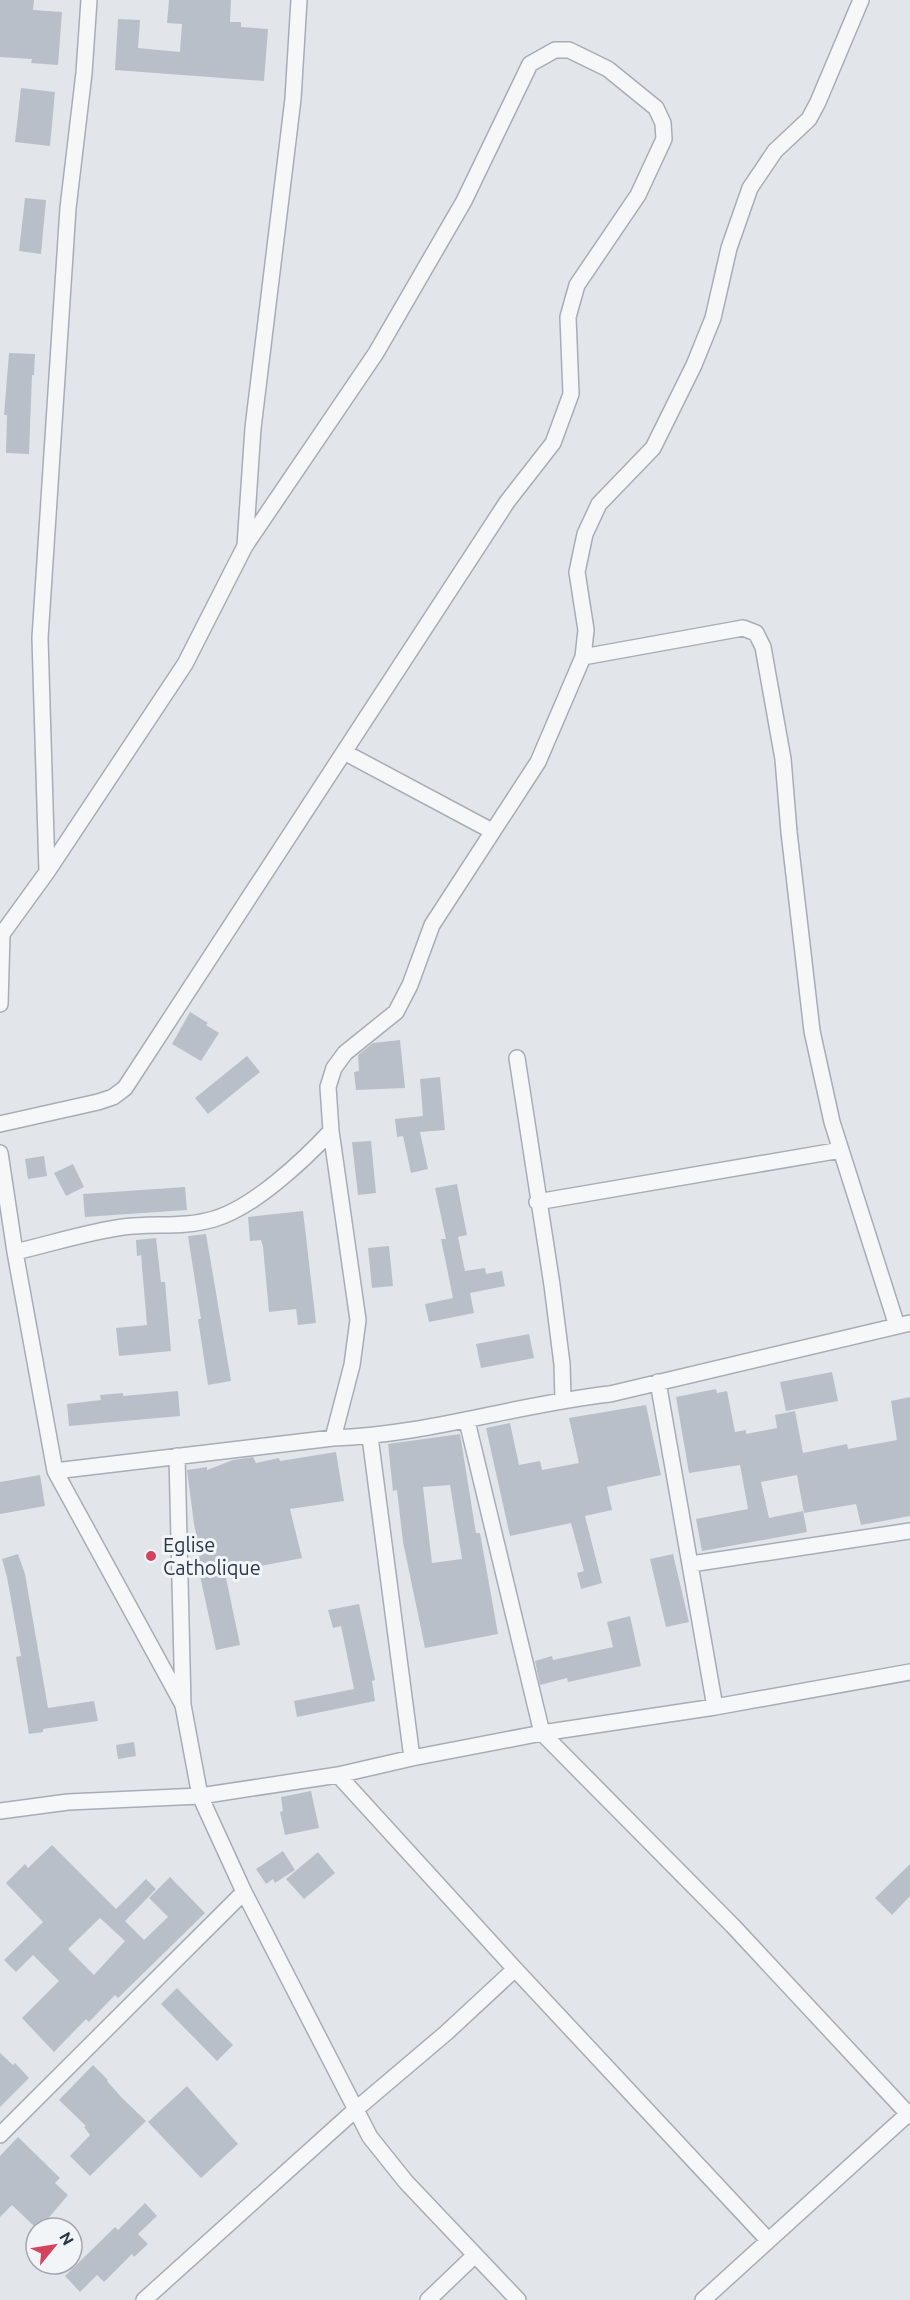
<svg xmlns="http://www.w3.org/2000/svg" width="910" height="2300" viewBox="0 0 910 2300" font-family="Ubuntu,sans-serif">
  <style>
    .building { fill: #b9bfc9; fill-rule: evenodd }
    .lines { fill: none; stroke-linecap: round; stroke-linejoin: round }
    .minor-casing { stroke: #a7adb6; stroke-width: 18 }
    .minor { stroke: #f5f7f9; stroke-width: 15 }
    .poi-dot { fill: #d5425e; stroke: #f2f5f8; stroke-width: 2 }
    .labels { text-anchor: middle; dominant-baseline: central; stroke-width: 6; stroke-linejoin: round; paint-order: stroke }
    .poi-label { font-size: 20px; fill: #293444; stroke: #f2f5f8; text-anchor: start }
  </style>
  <rect width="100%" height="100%" fill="#e2e6eb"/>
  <path class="building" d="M0,0h34l-1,10 29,2 -4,53 -27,-2 1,-4 -32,-2z
    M169,0h62l-1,22h11v5l27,2 -4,52 -149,-11 3,-51 22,1 -2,28 42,4 2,-28 -15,-1z
    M21,88l34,4 -5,54 -35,-4z
    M25,198l21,2 -5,54 -22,-3z
    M9,353l26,1 -1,21h-2l-3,79 -23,-1 1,-38h-3z
    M190,1012l18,11 -2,2 13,8 -18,28 -29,-17z
    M400,1040l5,48 -49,2 -2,-18 5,-1 -1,-16 15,-12z
    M247,1056l13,16 -52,42 -13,-16z
    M440,1077l5,53 -25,2 8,37 -17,4 -8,-37 -6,1 -2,-18 28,-3 -3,-37z
    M371,1141l5,52 -18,2 -6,-53z
    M44,1156l3,20 -19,3 -3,-20z
    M73,1164l11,23 -18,9 -12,-23z
    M457,1184l10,51 -9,2 7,34 20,-3 1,6 16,-3 3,15 -35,7 4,20 -45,9 -4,-18 28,-6 -12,-59h5l-11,-51z
    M185,1187l2,23 -102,7 -2,-23z
    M303,1211l13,112 -18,2 -2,-16 -27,3 -6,-65 -2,-7 -11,1 -2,-24z
    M206,1234l25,147 -23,4 -10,-66h3l-13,-83z
    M156,1238l5,44h4l6,69 -52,5 -3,-28 31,-3 -6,-70 -4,1 -1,-16z
    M389,1246l4,40 -21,2 -4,-40z
    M529,1334l5,24 -53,10 -5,-24z
    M832,1372l6,29 -52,10 -6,-29z
    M716,1389l1,4 10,-2 8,41 11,-2v4l31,-6 -2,-13 20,-4 8,42 44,-9 1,5 49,-9 -6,-39 19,-4v119l-49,9 -5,-21 -52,9 -7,-38 -36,7 8,36 34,-7 4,21 -105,19 -6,-32 52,-10 -8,-44 -51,8 -13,-76z
    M178,1391l2,25 -111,10 -2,-22 34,-4 -1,-5 23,-2v3z
    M646,1405l15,70 -54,12 5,23 -27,6 17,67 -21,6 -4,-16 7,-2 -13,-48 -61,13 -24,-108 24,-5 9,42 21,-4 2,9 37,-7 -10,-45z
    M460,1434l16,99h4l18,101 -73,14 -22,-106 -6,-52 -4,1 -5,-47zM450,1485l12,74 -30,4 -9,-76z
    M336,1452l8,49 -54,8 12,49 -77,15 15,72 -24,5 -20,-93 5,-1 -7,-32 -7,-54 20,-3v3l26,-10 20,-3 3,6 23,-5 1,3z
    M40,1475l5,31 -45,8v-32z
    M18,1554l7,20 23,134 46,-7 4,20 -55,8v3l-14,2 -13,-77 5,-1 -14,-79 -5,-18z
    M673,1554l16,68 -23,5 -16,-68z
    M359,1604l16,76 -3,1 3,20 -78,16 -3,-16 60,-12 -13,-63 -8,2 -5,-18z
    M630,1616l11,50 -73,16 -1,-4 -27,7 -5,-24 17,-5 1,4 60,-13 -6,-25z
    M134,1742l2,14 -18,3 -2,-14z
    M311,1791l8,37 -34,7 -5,-23 3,-1 -2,-14z
    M52,1845l64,64 30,-30 10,10 -31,32 19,19 24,-23 -19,-19 21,-21 35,36 -87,85 -3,-3 -26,27 -3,-3 -32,33 -32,-34 37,-37 -26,-26 -17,17 -12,-12 39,-38 -37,-39 19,-19 3,4zM100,1918l25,23 -31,34 -26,-26z
    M283,1851l12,19 -20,13 -2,-4 -7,5 -10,-15z
    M318,1852l17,21 -31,26 -18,-20z
    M910,1864v32l-18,19 -17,-17z
    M177,1988l56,57 -16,16 -56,-57z
    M0,2053l13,12 2,-2 14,15 -29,29z
    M93,2065l15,15 -1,1 15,17 24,23 -56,55 -20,-20 20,-21 -6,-8 2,-1 -27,-26z
    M187,2086l51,58 -37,34 -53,-56z
    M18,2137l42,41 -5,5 13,12 -28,33h-4l-24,-23 -12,12v-61z
    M145,2203l12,13 -19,18 10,10 -14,13 -2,-3 -28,28 -7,-7 -17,17 -15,-16 50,-49 3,3z"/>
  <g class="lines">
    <g class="minor-casing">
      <path id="minor" d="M245,546l8,-118 40,-329 6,-99
        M583,657l160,-29 13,5 7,14 20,112 6,73 23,199 20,91 65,204
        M344,752l148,79
        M47,872l-7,-234 28,-430 16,-135 5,-73
        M0,1004l2,-70 45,-62 138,-208 60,-118 131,-193 88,-152 66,-137 25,-14h14l39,19 48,39 7,15 1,16 -26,56 -61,90 -9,32 3,77 -18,49 -46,59 -382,586 -12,9 -15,5 -98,22
        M517,1058l35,227 10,79 1,35
        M0,1153l15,99 40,219
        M537,1202l304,-52
        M15,1252c35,-8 72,-20 108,-25 31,-4 61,1 91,-8 39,-11 90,-59 117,-88
        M658,1382l57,325
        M467,1421l75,312 191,193 177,190
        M370,1437l42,321
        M333,1438l19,-73 6,-45 -27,-189 -3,-44 6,-19 11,-15 51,-41 14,-27 22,-60 106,-163 45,-105 3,-27 -9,-58 8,-38 14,-30 54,-56 41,-83 19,-47 16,-70 21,-60 25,-37 34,-32 9,-17 43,-102
        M177,1456l6,249 17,91 44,96 126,245 36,45 112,118
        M691,1564l219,-33
        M183,1705l-128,-234 278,-33c95,-3 184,-34 277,-44l300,-71
        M338,1775l177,194 253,271
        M0,1811l68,-9 132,-6 138,-21 74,-17 130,-25 173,-26 195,-35
        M0,2135l244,-243
        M144,2300l210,-189 92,-78 69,-64
        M428,2300l47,-45
        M703,2300l207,-188"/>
    </g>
    <use href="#minor" class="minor"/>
  </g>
  <circle class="poi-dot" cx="151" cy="1556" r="6"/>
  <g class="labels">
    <g class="poi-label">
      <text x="163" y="1544">Eglise<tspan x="163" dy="23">Catholique</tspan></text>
    </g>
  </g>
  <g transform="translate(54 2246) rotate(60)"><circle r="28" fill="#f2f5f8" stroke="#a2a8b0" stroke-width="1.5"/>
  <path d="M0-4.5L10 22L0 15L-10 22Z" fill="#d5425e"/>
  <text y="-9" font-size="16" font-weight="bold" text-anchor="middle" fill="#293444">N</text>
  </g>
</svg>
